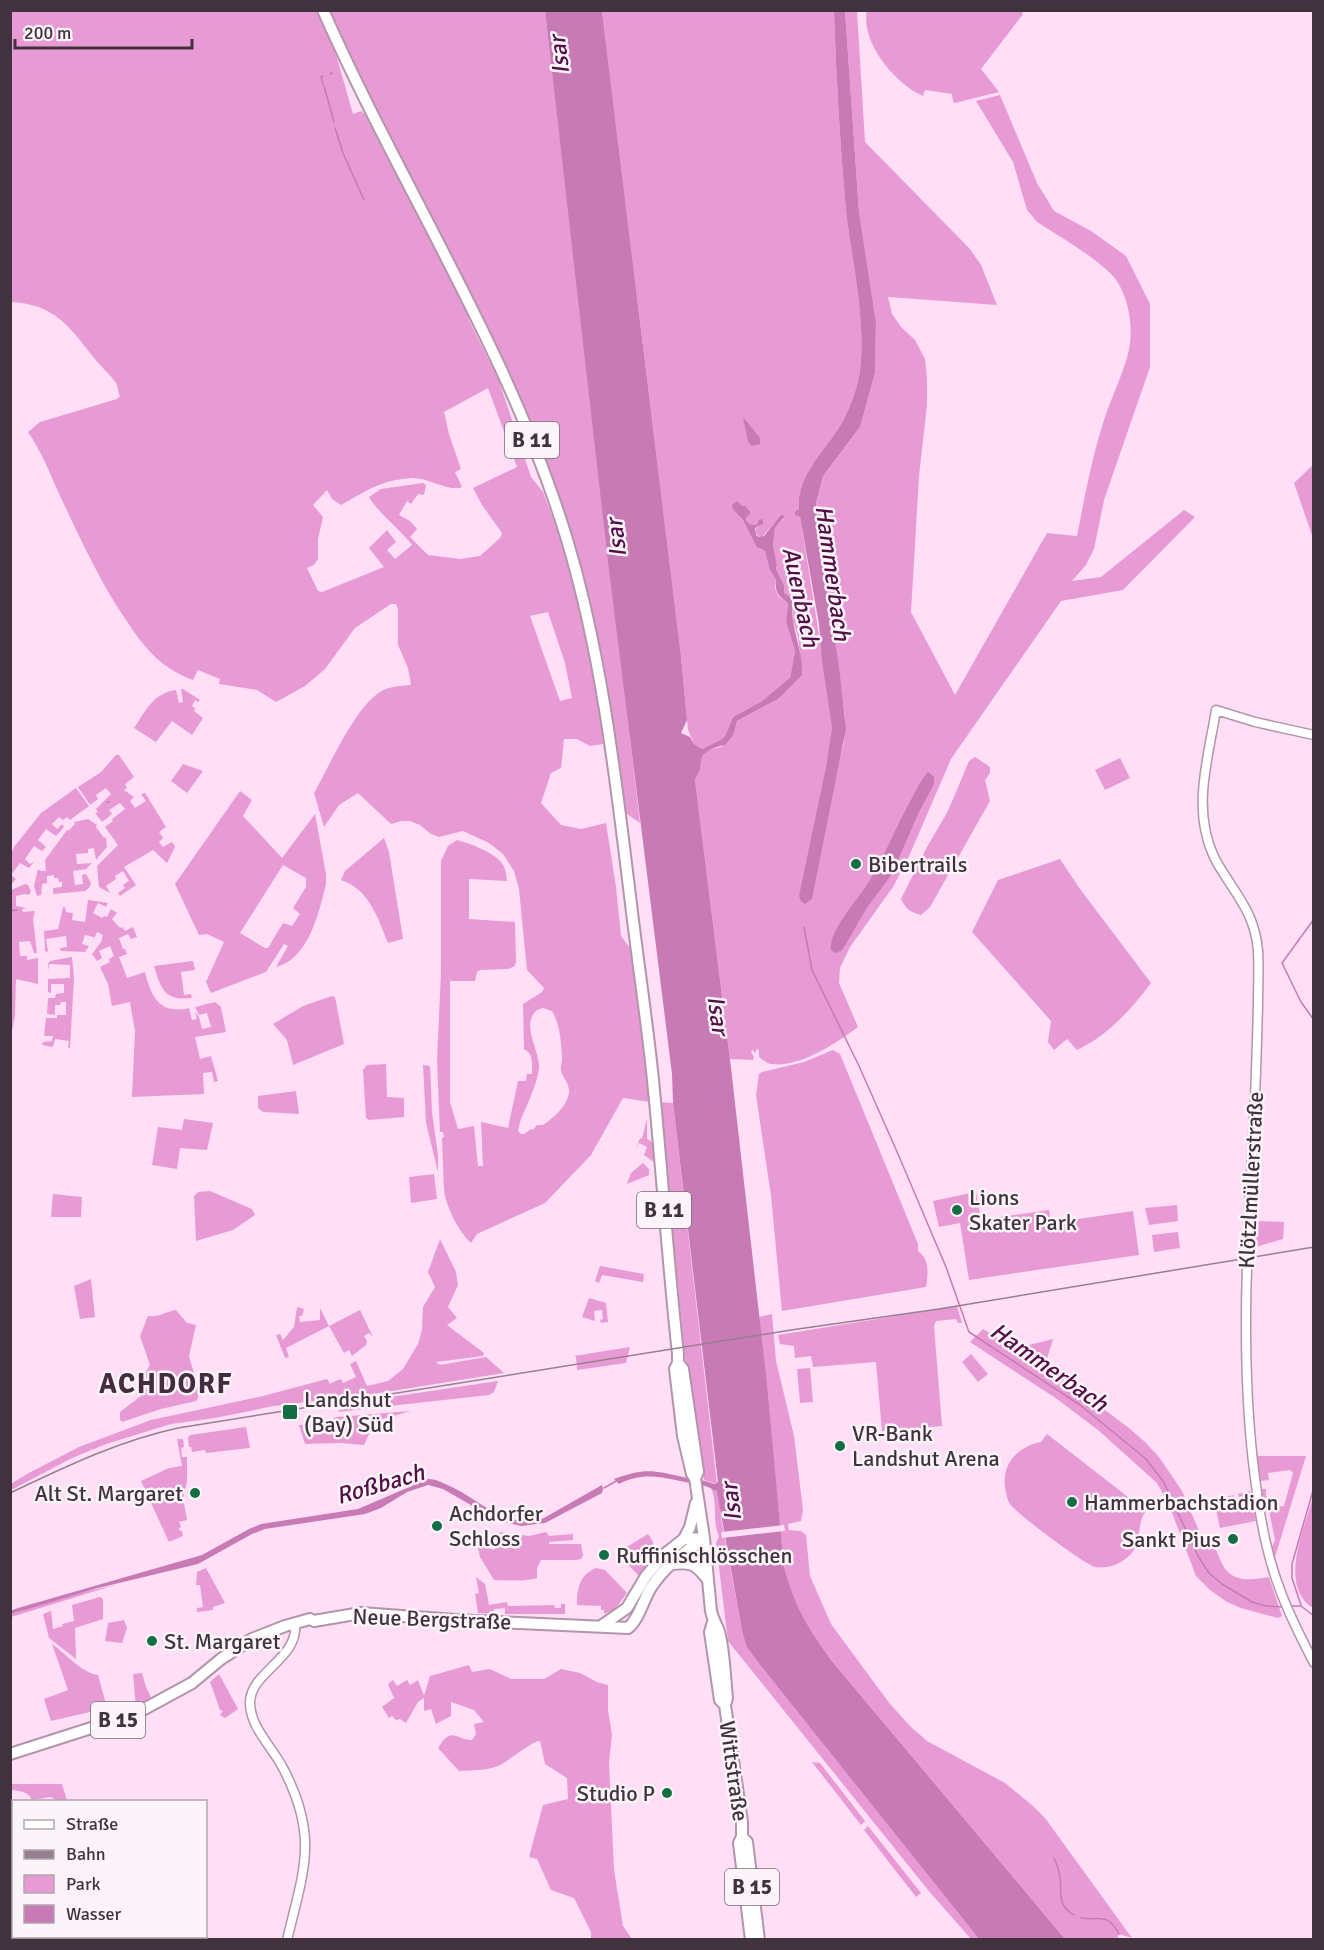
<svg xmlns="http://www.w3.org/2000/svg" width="1324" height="1950" viewBox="0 0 1324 1950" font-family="Signika,sans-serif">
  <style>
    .green { fill: #e89ad5; fill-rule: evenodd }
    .water { fill: #c77ab4 }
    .pier { fill: #ffdef6 }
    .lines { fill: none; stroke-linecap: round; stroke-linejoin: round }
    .stream { stroke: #c77ab4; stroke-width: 1.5 }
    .minor-casing { stroke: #b395aa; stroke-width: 11 }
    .major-casing { stroke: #b395aa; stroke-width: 14 }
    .minor { stroke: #fff; stroke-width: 8 }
    .major { stroke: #fff; stroke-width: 10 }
    .rail { stroke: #968090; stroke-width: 1.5 }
    .poi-dot { fill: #136f43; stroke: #fbf4f9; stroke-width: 2 }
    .labels { text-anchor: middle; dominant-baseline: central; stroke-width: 5; stroke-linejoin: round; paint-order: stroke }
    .shield { fill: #fbf4f9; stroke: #786d75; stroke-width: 1.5 }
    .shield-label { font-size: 21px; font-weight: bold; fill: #40333d }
    .poi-label { font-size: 22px; fill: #40333d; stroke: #fbf4f9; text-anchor: start }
    .street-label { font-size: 22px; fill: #40333d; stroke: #fbf4f9 }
    .water-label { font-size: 24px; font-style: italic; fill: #530e47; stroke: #fbf4f9 }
    .district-label { font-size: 28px; font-weight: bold; letter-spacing: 1.5px; fill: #442b3e; stroke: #fbf4f9 }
  </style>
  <rect width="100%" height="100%" fill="#ffdef6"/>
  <path class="green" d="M867,10h154l2,4 -42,55 18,23 -44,11 -2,-1 -1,-8 -27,-4 -2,6c-27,-12 -63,-53 -56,-86z
    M10,11h309l16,40 18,63 8,-3 6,5 101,197 1,7 30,61 32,96 12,15 19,50 31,120 12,73 -2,9 -13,2 -13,-7h-13l-3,29 -10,5 -10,30 20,22 20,4 25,-6 10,64 5,49 12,16 17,150 -27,-4 -32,57 -46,48 -68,31 -6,9c-12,-11 -25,-36 -27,-53l-2,-52 2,-1 -1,-5h-3l-3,-72 4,-88v-111l7,-15 9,-6c14,4 34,11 44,22 5,6 5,12 6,19l-38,-2v40l46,3 1,40 -1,4 -7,3 -28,1 -3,2 -2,9h-25v121l8,27 16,-3 4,40h5l-2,-44 27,6 10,-47h8l1,-7h5c0,-10 2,-20 -8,-25l-1,-45 19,-12 2,-4 -17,-18 -8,-81 -5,-18 -11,-17 -14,-11 -26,-12 -24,6 -8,-3 -11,-9 -10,-4h-8l-11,3 -33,-31 -19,12 -15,22 -10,-34c16,-28 40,-84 66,-101 9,-6 21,-6 31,-7l-3,-17 -10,-23v-36l-2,-5h-5l-36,24 -30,41 -20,17 -29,16 -19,-12 -38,-6 1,-5 -22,-9 -5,10c-32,-12 -48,-31 -67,-60 -26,-38 -45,-80 -65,-122 -10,-22 -19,-46 -33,-66l12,-10 77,-23 3,-3c-2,-4 -2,-10 -4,-13 -6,-9 -16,-17 -22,-25 -25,-32 -40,-54 -83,-56zM488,388l29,79 -44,21 9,17 20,28 -2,5 -20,18 -20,3 -32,-4 -18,-18 7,-8 -7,-8 -11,-6 8,-14 4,3 7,-10 6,1 2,-10 -3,-2 -42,6 -12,8c11,18 30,31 43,48l-17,14 -8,-9 9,-8 -9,-12 -18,18 15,19 -62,25 -4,-1 -11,-23 7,-3 4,-6v-20l5,-22 -10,-12 14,-15 5,9 9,6c25,-14 40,-25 71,-27 14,-1 40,15 50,9l-7,-15 6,-3 -12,-35 -5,-22zM548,612l17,51 7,35 -12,3 -30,-85zM543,1008l9,3c8,13 9,30 10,45 1,5 -2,10 -1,15 3,9 11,15 7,26 -4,12 -15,21 -25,28h-6l-4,5 -2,-1 -7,5h-3l-3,-3 2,-9c6,-16 17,-36 19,-54 1,-18 -19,-43 -2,-58z
    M324,11h221l95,812 -16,-11 -17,-125 -16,-76 -46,-148z
    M602,11h232c2,66 6,134 12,200 6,50 20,110 14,159 -2,17 -11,41 -20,56 -16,26 -44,50 -41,84l-4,2 5,5 1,5 30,188 1,17 -7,45 8,18 11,-48 1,-25 -29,-214 7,-27 37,-49 15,-54 1,-51 -17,-110 -14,-201h12l8,131 105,107 11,16 16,40 -109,-8 4,17 9,13 14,13 10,19 2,20v26l-8,71 -8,136 44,83 92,-162 30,3c8,-40 15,-80 28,-119 7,-21 23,-54 25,-74 3,-21 -3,-52 -18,-68 -18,-19 -52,-38 -75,-53l-10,-12 -14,-48 -37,-61 24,-6 37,88 17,28 37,20 35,25 24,48v63l-46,133 -10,49 -8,16 -14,16 29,-4 83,-67 11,7 -72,73 -62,11 -110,158 -41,95 -17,33 -43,60 -10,21 -1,15 19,44c-21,16 -59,41 -87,37 -5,-1 -8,-4 -12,-7v-7l-2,-1 -2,4 -2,-3 -2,2 3,5 -1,3 -23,-1 -35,-279 5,-10 2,-14 9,-7 10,-2 14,-20 2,-6 41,-22 24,-28 -4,-34 -5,-16 -1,-18 -8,-10v-8l-8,-16 1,-4 -4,-20 2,-17 9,-10h-5l-18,20 -6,-5 2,-7 3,-2 -3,-2 -1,3h-4l-6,-4v-3l5,-5 -5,-7 -7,9 20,33 6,3 11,28 -1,9 3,8 10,8 -2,18 9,29 -5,28 -28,22 -29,16 -8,19 -4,5 -19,8 -8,-5 -6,-14 -7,-74z
    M1313,465v73l-19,-55z
    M181,689h2l17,11 -2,2 -3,-2 -3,6 3,2 -1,3 9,7 -11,17 -20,-14 -16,21 -22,-14c11,-16 19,-35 42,-38l3,13 4,-1z
    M116,755h3l15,22 -9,7 2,4 -3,2 10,7 -4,4 5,7 11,-7 -5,-7 4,-1 21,34 -7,5 4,6 -4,4 4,5 9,-5 3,5 -8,16 -14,-13 -29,17 12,18 -16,11 -2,-3 7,-5 -2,-3 6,-4 -6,-10 -8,5 1,3 -10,7 4,7 -11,-6 -2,-21 21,-21 -13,-18 8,-6 -1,-2 13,-10 -5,-6 -11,7 3,4 -10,8 -7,-9 3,-1 -2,-3 15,-15 -5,-6 -10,7 2,4 -8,6 -12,-18 23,-15z
    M975,757l15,10v6l-5,7 5,21 -60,106 -9,8c-11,-3 -15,-6 -20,-16l26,-52 21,-36 21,-50z
    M1120,758l10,20 -25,12 -10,-20z
    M183,764l20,7 -16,22 -16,-12z
    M76,788l13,18 -19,14 -3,-3 -4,3 -4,-3 -7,7 5,5 5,-5 2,3 -8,9 -10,-7 -8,11 8,7 -4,4 -8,-5 -9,13 5,5 4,-2 -5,6 -9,-5 -9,12 5,4 -4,5 -2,-2 1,-29 3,-6 27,-34z
    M240,791l12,9 -9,16 39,42 33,-44 11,60v10c-7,28 -17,75 -50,83l12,-21 -4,-2 -18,28 -55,21 -5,-11 18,-40 -17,-8 -8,1 -24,-51zM283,865l23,13v9l-13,21 7,6 -8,12 -9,-3 -15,25h-3l-25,-15z
    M88,819l9,6 -1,2 8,11 2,-1 1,10 -11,13 -2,-12 -6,1v4l-12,1 1,10 15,-1 -6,6 -13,2 2,14 8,-1 -1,-9 4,-1 5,9 -2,5 -4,3 -32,3v-6l9,-1v-5h-3l-1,-4h-4v-3l-7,1v7l-5,1 -1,11 -4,1 -3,-10 4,-17 3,2h5l-1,-11 22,-30 1,1 7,-7 -1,-2z
    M384,838l5,14 14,87 -15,4c-10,-25 -19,-54 -47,-63l4,-9z
    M1060,859l20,30 71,94c-19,26 -44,53 -74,67l-10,-11 -13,11 -6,-8 3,-21 -79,-89 26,-52z
    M25,884l3,1 3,6 -2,4 -5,-1 -8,2v10l10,2 -4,1 1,3 12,-1 -2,8 4,34h-3l-4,-12 -11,1 1,14h7v4l11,-2v26l-22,-5 -1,36 -4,21v-146z
    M88,900l20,3 -2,4 -8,-4 -5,10 9,5 2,-2 3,1 4,-8 6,4 -5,6 8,9 2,-1 3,4 8,-4 4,10 -6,2 -3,-5 -9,4 4,11h2l2,5 -8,3 8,21 18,-6c6,25 15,43 44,36l3,12 5,-1 -2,-7 4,5 3,12 9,-2 -4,-14 -8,2 -4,-8 20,-5 6,5 5,25 -31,5 5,22 11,-3 7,25 -4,1 -2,-10 -9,1 1,21 -72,3 3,-66 -5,-29 -18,4 -4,-22 -8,-17 10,-5 -1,-3 5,-3 -4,-10 -11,5 3,7 -5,3 -5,-7 9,-12 2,-7 -6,-3 -3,7v-2l-9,-2 -3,9 7,2 -4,6 -24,-1 -1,-3 7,-1 -1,-11 -20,3 2,13 -3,-1 -1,-20 14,-2 5,-22h2l1,5 7,1 -1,7 13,2z
    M72,957l2,21 -4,70h-2l1,-7 -14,-2 -2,8 -11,-2 1,-3 9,-1 1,-5h-9l2,-18h11v-3h9v-13h-5l-1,3h-5v10l-8,-1 1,-16h7l1,-4 8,-1v-9h-13v9l-3,-1v-13l22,-1v-13l-21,-1 -1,7v-7l2,-3z
    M193,961l2,9 -14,2 3,23 7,-1 1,4c-28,3 -31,-9 -38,-32z
    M332,996l3,1 9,47 -51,21 -6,-25 -14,-16 30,-18z
    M833,1050l7,4 78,190v7c12,8 10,23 8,36l-144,24 -11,-115 -15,-101 3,-21 3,-2 42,-10z
    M386,1064l1,33 17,1v19l-35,3 -3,-2 -3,-48 4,-5z
    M423,1065l7,1 2,46 6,44v16l-12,-49z
    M296,1091l3,23 -36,-2 -5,-4v-12z
    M659,1102l14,1 44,381 -13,-4 -18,-115z
    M647,1118v21l6,3 1,-3 2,22 -2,1 -10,-7 3,-8 -8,-4 -3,6 4,-11 2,1z
    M184,1119l29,4 -6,27 -27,-2 -3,21 -25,-4 6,-38 24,3z
    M643,1163l6,6v6l-22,9 4,-11z
    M434,1174l3,25 -26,4 -2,-26z
    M210,1191l42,18 3,6 -22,15 -37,11 -2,-45 4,-4z
    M976,1192l5,27 -9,2 77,-11 2,13 82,-12 6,44 -170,25 -9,-57 -21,4 -6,-26z
    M53,1194l29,3 -1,20h-30z
    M1177,1205l1,16 -29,4 -4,-17z
    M1256,1221l28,1 -1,17 -28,8z
    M1178,1232l2,16 -26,4 -2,-17z
    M440,1239l16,33 2,13 -10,22 9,11 -10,7 37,28 -1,3 -47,6 4,3 46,-8 18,16 -131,21 -99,12 -59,12 -44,6 -65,20 -34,14 -61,32v-6l16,-10 52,-27 72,-27 112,-24 64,-17 4,6v-2l10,-4 2,4 13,-6 -6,-13 6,-3 11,25 21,-5 15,-12 15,-25 4,-14 1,-23 12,-20 -7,-15z
    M600,1266l44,8 -1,8 -41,-7 -3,8 -4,-2z
    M91,1279l4,38 -15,2 -6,-33z
    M589,1298l17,5 2,19 -7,1 -1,-3 3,-1 -1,-9 -8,1 1,10 -13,-4z
    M957,1306l5,17h-4l-2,-4 -20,2 -2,5 8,100 -60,5 -6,-69 -63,5 -2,-11 -16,2 -1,-12 -14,-2 -2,-9z
    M297,1307l7,2 -2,7h-3l1,6 20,-2v-12l9,18 31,-16 13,27 -4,-4 -5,3 3,5 -1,4 -14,11 -3,-6 -5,3 -15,-27 -43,22 3,9 -4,1 -9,-23 4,-1 3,6 11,-13z
    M176,1310l11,13 9,2 -7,31 9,31v11l-2,3 -35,8 -39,13 -2,-2v-8l21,-16 2,-19 7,-12 -10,-29 8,-20c13,1 16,-4 28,-6z
    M772,1314l4,47 18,75 9,74 -2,11 -13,3 1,6 12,1 5,4 4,41 21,48 59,80 21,23 16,14 78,42 28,23 12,12 87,120 -13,-4 -2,5h-52l-229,-273 -29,-39 -16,-34 -7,-26 -25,-250z
    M983,1329l66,39 80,60 16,14 14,15 23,34 24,56 10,3c3,6 6,16 11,21 11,12 29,8 42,6l13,39 -4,2 -37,-10 -14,-6 -17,-12 -14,-14 -27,-71 -12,-22 -59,-53 -41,-31 -87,-57z
    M1053,1339l-7,23 -25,-15z
    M630,1347l-4,16 -49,7 -1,-13 -2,-1z
    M971,1354l17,20 -10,8 -16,-20z
    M810,1368l3,34 -13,1 -3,-34z
    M498,1381l-4,11 -5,3 -153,17 21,-10z
    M411,1411l-36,10 -11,24 -24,-2 -35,1 -6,-19 28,-3 10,-5z
    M246,1427l4,21 -44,5 -1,-3 -13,2 -1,-5h-2l-1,-9 2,-3z
    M1047,1434l99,77c-13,17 2,38 -29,53 -6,3 -15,4 -22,3 -11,-3 -78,-53 -85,-63 -3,-4 -4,-12 -5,-17 -3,-24 14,-41 36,-45z
    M177,1439h6l1,8 -3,1 1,9h5v25l-4,16 4,22 -8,2 2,5 -2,1 1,3h2l1,5 -14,6 -28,-61 28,-13 13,-2z
    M1257,1456h49l-31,101 -3,-10 3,-7 -8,-40 -5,-4 -1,-7h5v7l3,3 6,-1 2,9 7,-1 9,-33 -3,-3 -22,3 1,7 -9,1z
    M711,1488l8,6 2,24 21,112 4,16 233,293h-8l-43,-49 -200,-249 -12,-98 3,-7c-7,-14 -1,-33 -8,-48z
    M1250,1491l6,30 -36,7 -6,-28 20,-5 1,10h6l6,-5 -3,-4 -5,1 -1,-3z
    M1313,1497v111c-35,-22 -9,-79 0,-111z
    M500,1532l29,4 17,-4 3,4 24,-2v6l-24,2v2h32l2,11 -2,4 -5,1h-35l-4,8v10c-14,4 -28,2 -43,2l-14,-23 -3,-13 17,6z
    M648,1534c14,19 3,26 -9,42l-22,-23z
    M206,1568l19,35 -12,4v3l-16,2v-4l6,-1 -3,-22h-4l1,-13z
    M596,1568l9,2 22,23 -12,16 -11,5v-4h-3v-4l-24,-1c0,-16 2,-30 19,-37z
    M472,1575l3,19 4,-1 -3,-16 9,7 4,21 18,-3 1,4 46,-1 1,3h6v-4h4v10h-60v-6l-11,1v5l-16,-1z
    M118,1584l-107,33v-3l49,-16z
    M100,1597l3,2v20l-28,9 1,31 -27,-21 -6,-24 8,-3 2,18 10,-3 -1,-2 12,-3 -2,-16z
    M124,1620l3,8 -5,15 -17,-2 3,-18z
    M52,1644c14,10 30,29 46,31l9,33 -56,13 -7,-22 24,-9z
    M469,1665l3,7 18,-3 21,10h33l17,-10 19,4 17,9 11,3v25l4,25 -3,27 5,108 9,56 9,13h-41v-7l-17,-34 -23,-8 -14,-31 -8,-2 14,-52 25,-6 -1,-21 -22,-14 -5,-23c-8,0 -31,20 -42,25 -12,5 -26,4 -39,5l-21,-23c14,-23 18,-8 34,-8l4,-6 -2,-10 10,-2 -10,-12 -23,-8v14l-15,8 -5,-15 -7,2v-13l-6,4 -12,21 -6,-4 -4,1 -4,-4 -3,2 -7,-11 12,-9 -6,-14 5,-4 4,6 10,-6 3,5 8,-5 6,16 6,-20z
    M142,1673l4,14 5,10 -15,12 -3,-35z
    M219,1674l19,35 -13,9 -5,-3 3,-4 -3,-1 -10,-28z
    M812,1762l8,1 45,58 -4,4z
    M11,1784h51l5,17h-10l-6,-4 -19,3c-4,-9 -12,-9 -21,-10z
    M868,1826l53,67 -5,4 -52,-67z
    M87,1937l102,-1v1l-1,3h-101z"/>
  <path class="water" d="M545,11h57l79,645 6,64 -6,13 9,4 4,7 8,5 19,-9 4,-4 8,-19 29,-16 28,-23 5,-27 -9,-29 2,-18c-10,-10 -13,-9 -12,-25l-6,-9 -5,-19 -8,-4 -15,-28 -9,-10 -1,-4 5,-4 5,5h4l5,7 -5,5v3l6,4h4l3,-5 4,-1v5l-6,2 -2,3 1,6 3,2 5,-1 17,-21 4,1 -10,12 -2,17 4,20 -1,4 8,16v8l9,6c-5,25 11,51 9,76l-24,24 -41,22 -4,14 -7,9 -15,5 -9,7 -2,14 -5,10 36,288 35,307 18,192c12,44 25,63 52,99l229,273h-86l-217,-272 -16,-21 -4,-16 -25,-138c-9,-7 -21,-8 -32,-10 -24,-5 -43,-10 -66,2l-5,-5c30,-11 39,-9 69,-2 11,2 21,3 32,7l3,-2 -45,-379 -1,-29 -63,-504z
    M834,11h11l14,201 17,110 -1,51 -15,54 -37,49 -7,27 4,39 19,125 7,62 -34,170 -7,5 -4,-3 -2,-5 26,-124 7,-45 -10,-66 -3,-37 -18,-102 -1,-5 -5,-2v-3l4,-3c-3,-33 25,-57 41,-83 9,-15 18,-39 20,-56 6,-49 -8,-109 -14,-159 -6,-66 -10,-134 -12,-200z
    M743,417l17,21v6l-8,2 -4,-4z
    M928,772l6,5v7l-16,30 -26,60 -26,35 -20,35 -5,7 -6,2 -4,-3c-3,-18 25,-48 35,-64 18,-27 29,-58 45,-86 5,-10 10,-20 17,-28z
    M428,1479c9,0 17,5 26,9 31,16 52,41 90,30l58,-33 1,4 -1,4 -57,30 -24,3 -24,-6 -54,-31 -15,-4 -21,7 -26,16 -16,6 -100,15 -13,5 -54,30 -100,24 -87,26 -1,-3 8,-3 184,-53 47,-26 12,-5 97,-15z"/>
  <path class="pier" d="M784,1525l1,6 -63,7 -1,-6z"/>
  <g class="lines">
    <path class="stream" d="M330,74l2,-1
      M323,84l-2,-7 2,-1
      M324,86l10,36
      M335,128l8,25 21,47
      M107,802h2
      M10,911l7,-1
      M1314,919l-32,44 19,39 13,18
      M804,927l8,43 47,96 39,88 48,113 23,65 111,73 65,53 18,23 35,75 11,17 13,11 30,18 14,4 18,1
      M604,1488l14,-8
      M1301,1605l-9,-27v-14l22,-77
      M1291,1606h10l13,10
      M1054,1858c3,6 5,12 6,19 2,16 -3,29 14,38
      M1081,1918c20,3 26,-6 38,16"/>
    <g class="minor-casing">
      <path id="minor" d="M1314,735l-59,-13 -39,-12c-8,50 -25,100 -1,149 18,33 40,52 43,92 1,18 0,36 0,54 -1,38 -2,75 -4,113 -6,115 -14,229 -1,344 5,42 11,85 26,125 9,26 22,51 35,76
        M287,1940c17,-71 32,-103 -4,-172 -11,-21 -32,-40 -33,-64 -1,-32 49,-45 45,-80"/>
    </g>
    <g class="major-casing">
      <path id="major" d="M323,10c79,179 189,345 245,533 35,118 48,239 63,361 7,59 16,117 22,176 9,91 15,183 25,274v9l-3,6 8,67 9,38 3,4 9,60 7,73c2,8 4,12 7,18 6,14 7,52 9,69l-2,7 17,117v15l-3,6 12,97
        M678,1363l5,6 15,103 -3,6
        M684,1539l6,-12 6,-24
        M671,1564c20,-2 24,-1 37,16
        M713,1622l-3,10 10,68 5,5
        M601,1626l26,-18 19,-32 19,-22 19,-15 20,-1
        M628,1628c12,-10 15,-29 24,-42 13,-20 33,-34 52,-48
        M10,1754l125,-40 57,-31 29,-24 31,-20 33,-13 25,-7 4,2 47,-8 95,7 172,8
        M742,1837l5,5 12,98"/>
    </g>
    <use href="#minor" class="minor"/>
    <use href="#major" class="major"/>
    <path class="rail" d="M10,1493c55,-26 108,-52 168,-65l613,-98 148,-21 375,-62"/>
  </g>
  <g class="poi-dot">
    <circle cx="856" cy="864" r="6"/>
    <circle cx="957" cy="1210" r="6"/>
    <rect x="282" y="1404" width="16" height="16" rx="3"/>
    <circle cx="840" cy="1446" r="6"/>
    <circle cx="195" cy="1493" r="6"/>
    <circle cx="1072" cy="1502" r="6"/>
    <circle cx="437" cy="1526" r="6"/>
    <circle cx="1233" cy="1539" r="6"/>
    <circle cx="604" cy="1555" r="6"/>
    <circle cx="152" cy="1641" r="6"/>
    <circle cx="667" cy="1793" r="6"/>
  </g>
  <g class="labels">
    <g class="shield">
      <rect x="505" y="422" width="54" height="36" rx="4.5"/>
      <rect x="637" y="1192" width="54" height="36" rx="4.5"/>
      <rect x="91" y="1702" width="54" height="36" rx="4.5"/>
      <rect x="725" y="1869" width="54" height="36" rx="4.5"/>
    </g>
    <g class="shield-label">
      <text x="532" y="440">B 11</text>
      <text x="664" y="1210">B 11</text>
      <text x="118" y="1720">B 15</text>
      <text x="752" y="1887">B 15</text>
    </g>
    <g class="poi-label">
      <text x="868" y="864">Bibertrails</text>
      <text x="969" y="1197">Lions<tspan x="969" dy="25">Skater Park</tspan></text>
      <text x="304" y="1399">Landshut<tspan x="304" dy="25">(Bay) Süd</tspan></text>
      <text x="852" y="1433">VR-Bank<tspan x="852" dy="25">Landshut Arena</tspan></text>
      <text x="183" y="1493" text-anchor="end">Alt St. Margaret</text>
      <text x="1084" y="1502">Hammerbachstadion</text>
      <text x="449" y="1513">Achdorfer<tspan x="449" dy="25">Schloss</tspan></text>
      <text x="1221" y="1539" text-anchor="end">Sankt Pius</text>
      <text x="616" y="1555">Ruffinischlösschen</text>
      <text x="164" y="1641">St. Margaret</text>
      <text x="655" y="1793" text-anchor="end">Studio P</text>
    </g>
    <g class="street-label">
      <text transform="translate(1251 1180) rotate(-87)">Klötzlmüllerstraße</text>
      <text transform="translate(432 1619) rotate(2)">Neue Bergstraße</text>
      <text transform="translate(734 1771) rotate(82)">Wittstraße</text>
    </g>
    <g class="water-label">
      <text transform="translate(559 55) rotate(-97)">Isar</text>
      <text transform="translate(616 538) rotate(-97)">Isar</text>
      <text transform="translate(833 573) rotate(82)">Hammerbach</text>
      <text transform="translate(801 597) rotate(78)">Auenbach</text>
      <text transform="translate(718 1015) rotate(82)">Isar</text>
      <text transform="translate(1049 1367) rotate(35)">Hammerbach</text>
      <text transform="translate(380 1484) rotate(-16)">Roßbach</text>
      <text transform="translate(731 1502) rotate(-97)">Isar</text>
    </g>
    <g class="district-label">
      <text x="166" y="1384">ACHDORF</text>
    </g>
  </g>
  <rect width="1324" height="1950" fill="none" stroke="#40333d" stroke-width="24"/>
  <rect x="12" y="1800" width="195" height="138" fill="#fbf4f9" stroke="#b0a7ae" stroke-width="1.5"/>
  <rect x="24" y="1820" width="30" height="9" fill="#ffffff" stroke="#b0a7ae" stroke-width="1.5"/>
  <text x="66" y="1830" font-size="18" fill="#40333d">Straße</text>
  <rect x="24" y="1850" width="30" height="9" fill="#968090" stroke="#b0a7ae" stroke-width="1.5"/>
  <text x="66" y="1860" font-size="18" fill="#40333d">Bahn</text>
  <rect x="24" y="1875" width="30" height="18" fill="#e89ad5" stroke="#b0a7ae" stroke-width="1.5"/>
  <text x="66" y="1890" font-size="18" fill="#40333d">Park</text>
  <rect x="24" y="1905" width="30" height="18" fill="#c77ab4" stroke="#b0a7ae" stroke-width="1.5"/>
  <text x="66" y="1920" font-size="18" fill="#40333d">Wasser</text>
  <path d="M15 39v9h177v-9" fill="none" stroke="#40333d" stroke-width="3"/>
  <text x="24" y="39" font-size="18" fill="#40333d" stroke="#fbf4f9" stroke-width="4.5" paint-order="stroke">200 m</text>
</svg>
